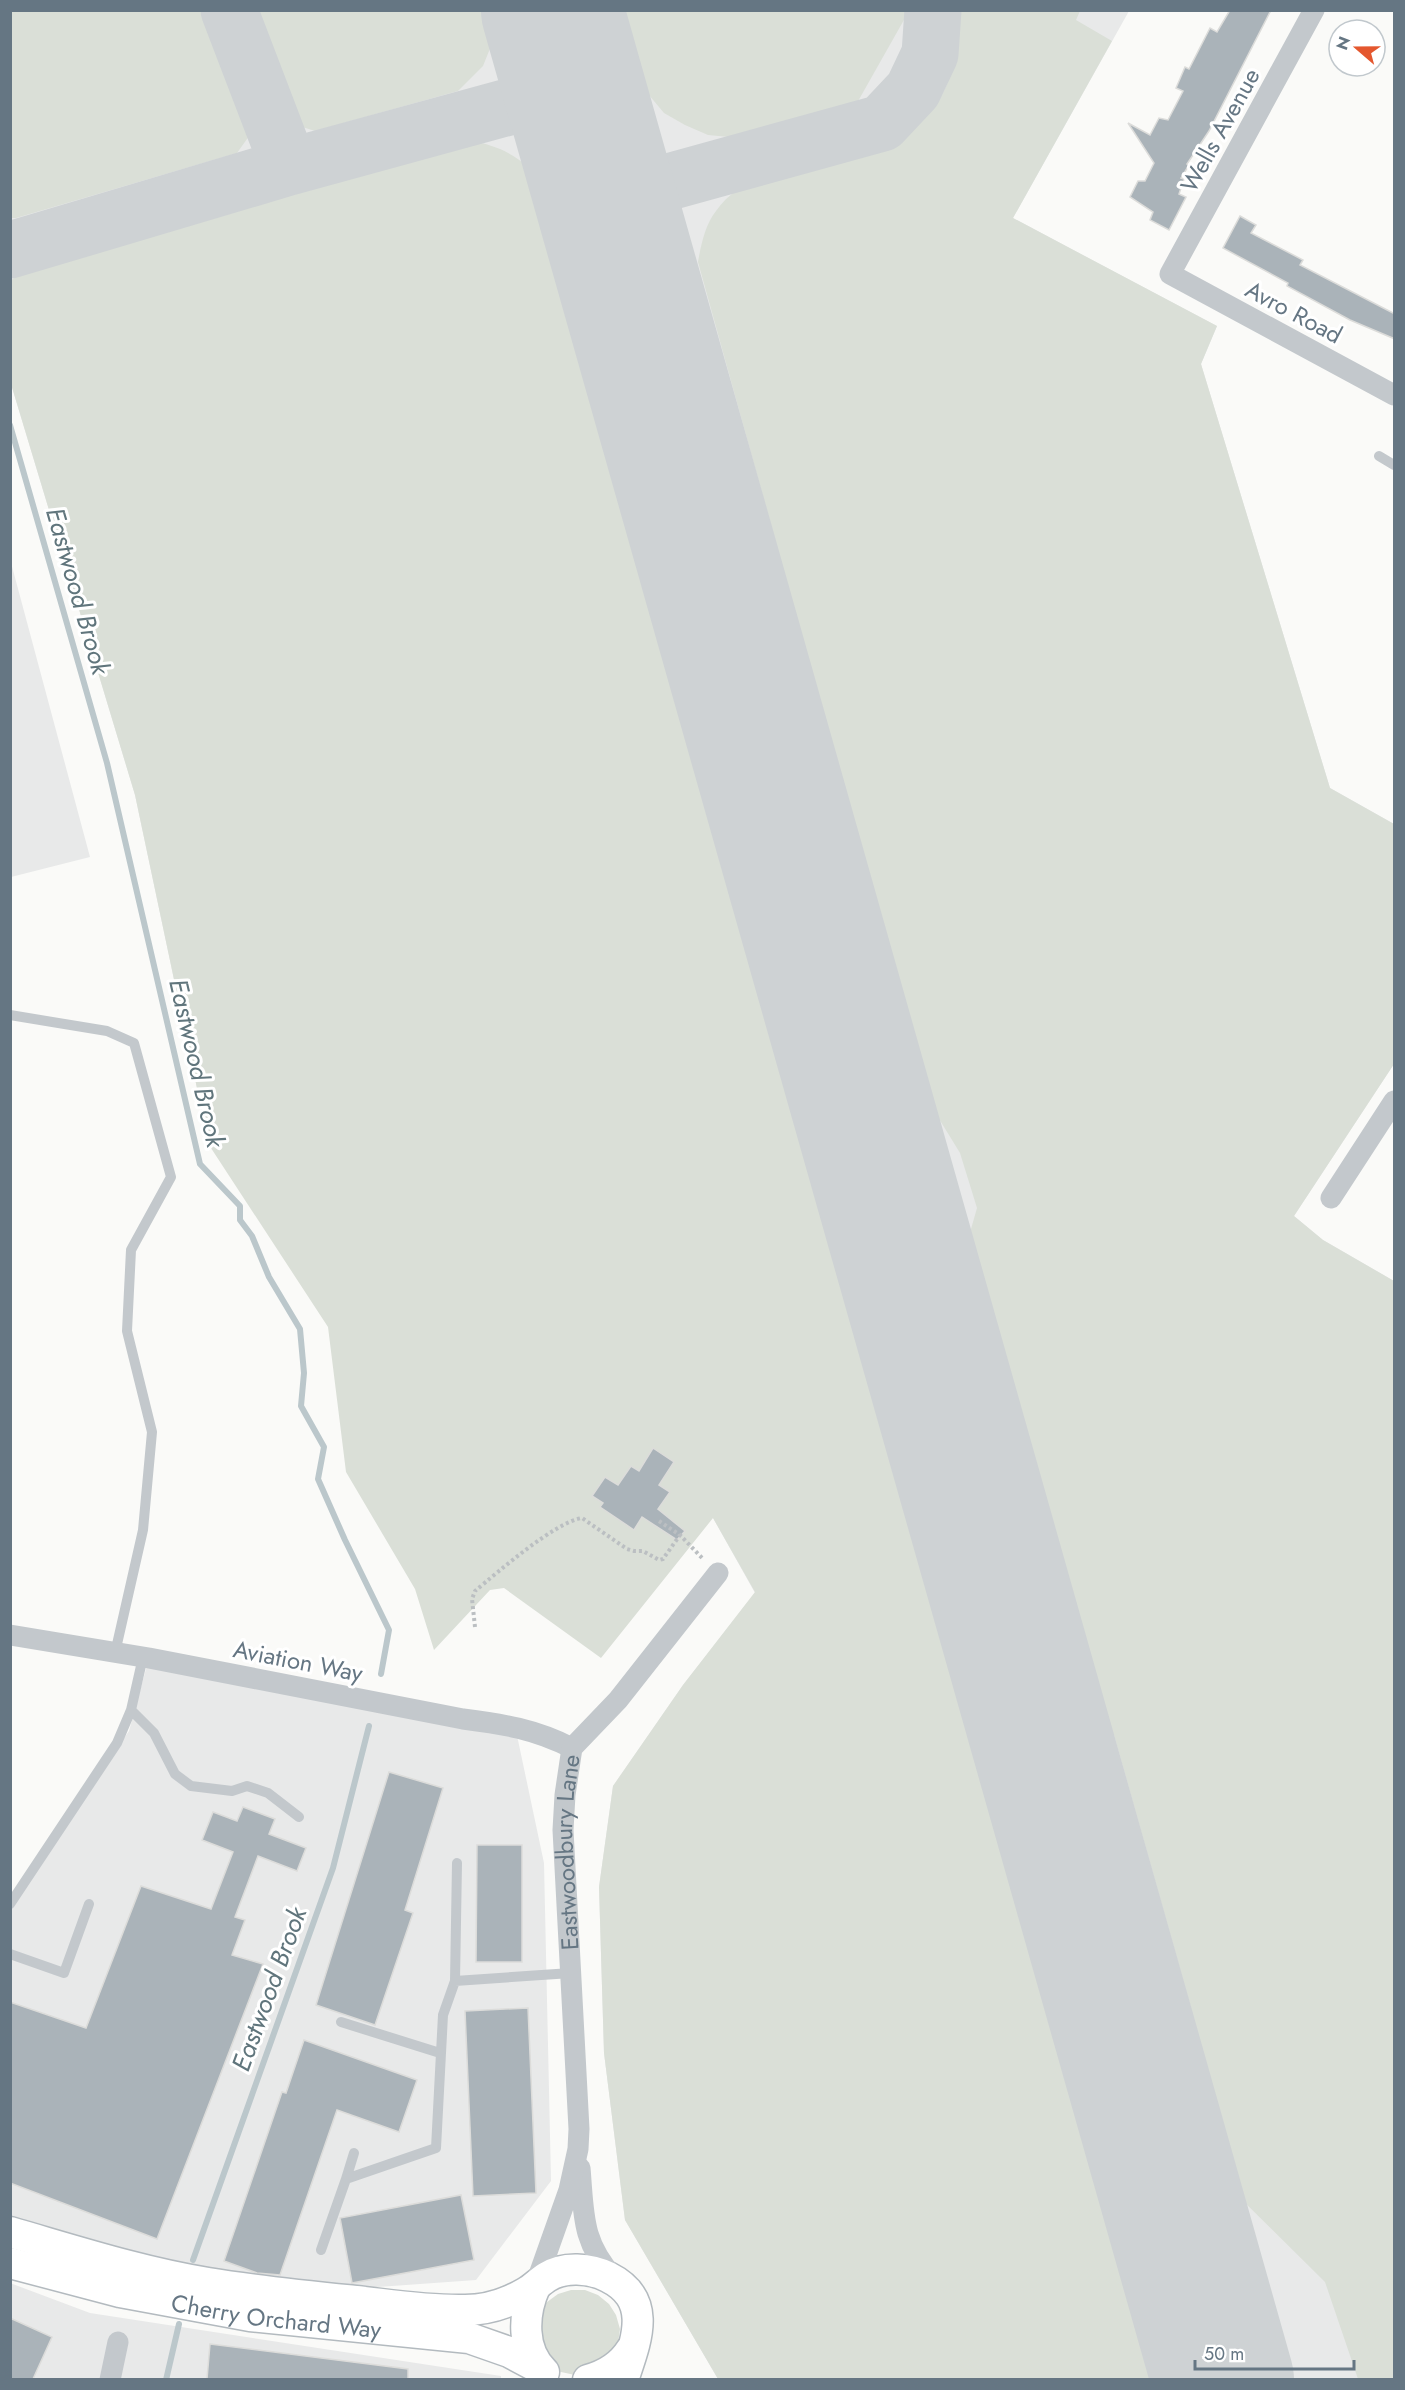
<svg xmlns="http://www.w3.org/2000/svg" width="1405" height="2390" viewBox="0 0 1405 2390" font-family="Jost,sans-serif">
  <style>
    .built { fill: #e8e9e9 }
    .green { fill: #dadfd7 }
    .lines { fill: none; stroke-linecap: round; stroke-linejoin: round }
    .stream { stroke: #bbc7cb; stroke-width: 6 }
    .taxiway { stroke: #ced2d4; stroke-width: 57 }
    .runway { stroke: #ced2d4; stroke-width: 142 }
    .building { fill: #aab3b9; stroke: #dcdcda; stroke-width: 1.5 }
    .secondary-casing { stroke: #b3babf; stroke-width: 33 }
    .path { stroke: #bbbfc2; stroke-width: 4; stroke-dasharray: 3 3; stroke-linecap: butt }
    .lane { stroke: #c3c8cc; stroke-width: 10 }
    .street { stroke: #c3c8cc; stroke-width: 21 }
    .secondary { stroke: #fff; stroke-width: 30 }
    .labels { text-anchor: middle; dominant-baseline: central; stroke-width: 6; stroke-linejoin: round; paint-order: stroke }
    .street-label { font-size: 24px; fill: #657683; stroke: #fff }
    .water-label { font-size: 26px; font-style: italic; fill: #60757c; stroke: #fff }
  </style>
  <rect width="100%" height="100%" fill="#fafaf8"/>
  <path class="built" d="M10,11h1119l-116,207 204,108 -16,38 129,424 64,36v240l-100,152 29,24 71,41v1098h-676l-93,-159 -21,-167 -5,-166 14,-101 70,-101 72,-92 -42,-75 -504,-373 -74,-350 -124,-411z
    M10,559l80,298 -79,20h-1z
    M149,1658l366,68 29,137 7,318 -75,99 -126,9 -194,-29 -145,-37v-321l118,-171z
    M10,2283l80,30 411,63v3h-490z"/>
  <path class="green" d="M10,11h207l39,102 -4,19 -15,21 -221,65h-5z
    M240,11h260l-1,15 -16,40 -25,25 -143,40 -19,-6 -15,-12z
    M625,11v-1l284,1 -52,92 -128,34 -21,-2 -23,-10 -21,-12 -15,-18z
    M961,11h119l-4,9 36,21 -99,177 204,108 -16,38 129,424 64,36v240l-100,152 29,24 71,41v1098h-36l-33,-97 -93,-92 -50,-178 9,-4 -77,-273 -12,3 -133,-502 8,-28 -17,-55 -27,-44 -235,-847c3,-17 7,-37 18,-51 17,-25 42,-32 70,-40 52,-16 131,-26 158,-80 12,-25 15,-54 17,-80z
    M469,141c35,4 58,21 81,48l282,996 -3,33 31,75 102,342 113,402 11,-3 97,345h-465l-93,-159 -21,-167 -5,-166 14,-101 70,-101 72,-93 -42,-74 -112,140 -97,-70 -14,2 -56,60 -19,-61 -69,-117 -18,-145 -119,-182 -74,-350 -124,-411 -1,-103 20,-14z
    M571,2290h14l13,5 11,9 7,11 4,14 -2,14 -6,13 -37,19 -14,-3 -12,-7 -9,-11 -2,-41 9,-11 11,-8z"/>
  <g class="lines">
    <path class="stream" d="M10,425l97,338 93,401 40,42v14l12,16 17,41 31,52 4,44 -3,33 23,41 -6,32 27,61 44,90 -8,44
      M193,2260l140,-392 36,-142
      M166,2380l13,-56"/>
    <path class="taxiway" d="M229,10l60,157
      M586,133l18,29 16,14 26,10 19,-3 217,-60 31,-33 17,-36 3,-44
      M619,249c11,-32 17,-48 46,-66
      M10,250l279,-83 234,-64 20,-15 13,-28v-33"/>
    <path class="runway" d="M552,10l671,2370"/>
  </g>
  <path class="building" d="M1230,10h41l-62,121 -22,33 2,1 -8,13 3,1 -5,15 7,3 -17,33 -19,-10 3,-8 -23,-15 8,-16h7l9,-18 -26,-40 22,12 9,-17 9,2 15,-29 -7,-3 9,-21 4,2 21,-41 7,4z
    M1240,216l16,9 -5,8 52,27 -3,5 95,49v25l-45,-19 -63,-34 1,-3 -65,-35z
    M653,1448l21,14 -15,23 11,7 -12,17 27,22 -8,9 -35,-23 -8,13 -34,-23 3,-4 -11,-7 13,-19 13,8 13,-19 8,5z
    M389,1772l54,16 -38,122 8,3 -38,112 -59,-20z
    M243,1807l32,12 -6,15 37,14 -9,23 -39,-15 -23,61 10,3 -13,35 31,9 -106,275 -147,-56v-181l76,26 55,-142 70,23 22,-57 -31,-12 11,-28 24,9z
    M477,1845h45v117h-46z
    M528,2008l8,185 -63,3 -8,-185z
    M304,2040l113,40 -18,52 -62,-22 -57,165 -23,-2 -33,-12 58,-169 4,1z
    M461,2195l13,65 -122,23 -12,-65z
    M10,2318l42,19 -19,42h-23z
    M210,2344l198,25v10h-201z"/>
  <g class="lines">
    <g class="secondary-casing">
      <g id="secondary">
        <path d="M10,2232c66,19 131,40 198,51 49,8 99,13 148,18 36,4 73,10 109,9 22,0 41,-6 60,-17 8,-4 14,-11 22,-16 17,-11 43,-9 61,0 46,23 28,64 15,103"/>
        <path id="s2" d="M10,2263l110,29 130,24 219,22 40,14 30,16"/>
        <path d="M535,2287c-12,27 -14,63 9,85"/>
        <path d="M588,2380c18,-5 33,-14 43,-30"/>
      </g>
    </g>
    <path class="path" d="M659,1521l21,14 24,25
      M475,1627l-3,-28 3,-8c23,-19 80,-69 107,-73l45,31 7,2h9l16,9 4,-1 17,-24"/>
    <path class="lane" d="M1379,456l15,9
      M10,1015l97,16 27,12 37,134 -40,73 -4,81 25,101 -9,98 -28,123
      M131,1710l23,23 21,41 16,12 41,5 15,-5 21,7 31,24
      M10,1904l107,-161 14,-33 12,-53
      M10,1954l54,19 25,-69
      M455,1981l2,-118
      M341,2022l99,31
      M354,2153l-8,26 90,-31 7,-133 12,-34 116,-8
      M321,2250l25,-71"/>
    <g class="street">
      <path d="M1314,10l-144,264 224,121"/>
      <path d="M1331,1198l63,-97"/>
      <path d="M10,1635l139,23 314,61c40,5 72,10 109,29"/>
      <path d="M580,2168c4,46 1,73 34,110"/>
      <path id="s1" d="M535,2286l34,-96 9,-41 1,-20 -16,-299 2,-35 7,-47 46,-48 100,-127"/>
      <path d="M110,2380l8,-38"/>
    </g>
    <use href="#secondary" class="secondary"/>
  </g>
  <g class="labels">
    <g class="street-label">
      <text transform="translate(1220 130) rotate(-61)">Wells Avenue</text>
      <text transform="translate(1294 312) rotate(28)">Avro Road</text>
      <text transform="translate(298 1661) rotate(11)">Aviation Way</text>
      <text stroke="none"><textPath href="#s1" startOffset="441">Eastwoodbury Lane</textPath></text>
      <text stroke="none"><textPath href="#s2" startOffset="272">Cherry Orchard Way</textPath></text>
    </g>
    <g class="water-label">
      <text transform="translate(78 591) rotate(74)">Eastwood Brook</text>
      <text transform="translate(197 1063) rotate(77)">Eastwood Brook</text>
      <text transform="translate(269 1989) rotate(-70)">Eastwood Brook</text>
    </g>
  </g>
  <rect width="1405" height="2390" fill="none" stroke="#657683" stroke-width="24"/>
  <g transform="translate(1357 48) rotate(290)"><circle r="28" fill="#ffffff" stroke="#c1c8cd" stroke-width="1.5"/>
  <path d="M0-4.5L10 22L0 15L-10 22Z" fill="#e4572e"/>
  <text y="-9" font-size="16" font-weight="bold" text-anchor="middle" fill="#657683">N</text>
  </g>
  <path d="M1195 2360v9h159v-9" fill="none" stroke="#657683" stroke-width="3"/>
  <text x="1204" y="2360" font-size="18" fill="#657683" stroke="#ffffff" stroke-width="4.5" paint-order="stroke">50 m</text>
</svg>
